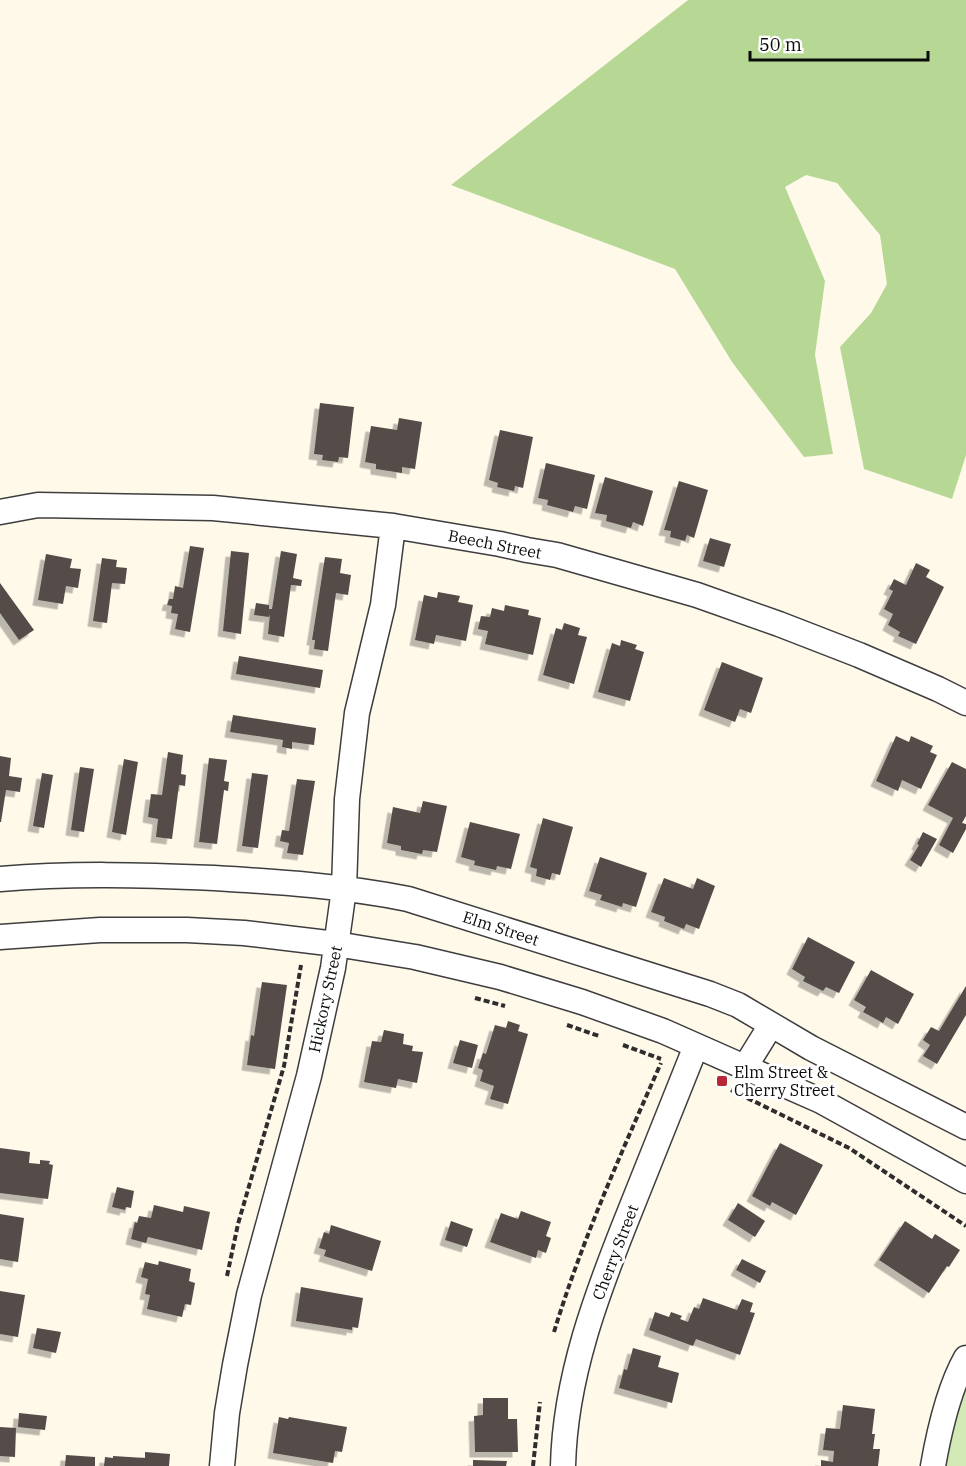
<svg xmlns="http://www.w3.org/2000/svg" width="966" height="1466" viewBox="0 0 966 1466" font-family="'IBM Plex Serif',serif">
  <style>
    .green { fill: #d2e8b5 }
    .forest { fill: #b7d895 }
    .building { fill: #544c48; filter: url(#shadow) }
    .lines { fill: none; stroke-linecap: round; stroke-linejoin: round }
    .minor-casing { stroke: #3e3e3e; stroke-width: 27 }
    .path { stroke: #2d2d2d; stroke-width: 4; stroke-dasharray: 6 3; stroke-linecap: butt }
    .minor { stroke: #fff; stroke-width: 24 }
    .poi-dot { fill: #b82736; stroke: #fff; stroke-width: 2 }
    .labels { text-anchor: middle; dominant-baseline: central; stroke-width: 6; stroke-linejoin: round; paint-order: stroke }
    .street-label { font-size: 16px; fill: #0b0b0b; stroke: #fff }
    .poi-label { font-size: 16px; fill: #0b0b0b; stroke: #fff; text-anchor: start }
  </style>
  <defs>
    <filter id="shadow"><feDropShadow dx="-5.5" dy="5.5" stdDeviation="0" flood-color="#0004"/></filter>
  </defs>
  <rect width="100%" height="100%" fill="#fff9ea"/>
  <path class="green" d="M966,1358v108h-33z"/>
  <path class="forest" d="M688,0h278v455l-14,44 -88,-30 -24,-122 31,-34 16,-29 -7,-49 -43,-52 -31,-8 -21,12 40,94 -10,74 18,99 -29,3 -72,-95 -57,-93 -224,-84z"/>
  <path class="building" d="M320,403l34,4 -6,51 -9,-1 -1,5 -16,-2 1,-5 -9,-1z
    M399,418l23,4 -7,47 -13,-2v6l-26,-4v-5l-11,-2 6,-36 26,4z
    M500,430l33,7 -10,51 -8,-2 -1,5 -17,-4 1,-4 -9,-3z
    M546,463l49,12 -8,34 -12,-3 -2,6 -26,-7 1,-5 -10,-2z
    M605,477l48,14 -10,35 -10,-4 -2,6 -25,-7 1,-6 -12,-2z
    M679,481l29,9 -14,48 -7,-3 -2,6 -15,-4 1,-6 -7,-1z
    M710,538l21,6 -7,23 -21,-6z
    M190,546l14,2 -14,84 -15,-3 3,-15 -7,-1 1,-7 -5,-1 2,-6h4l2,-13 8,2z
    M231,551l18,2 -8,81 -18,-3z
    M281,551l16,3 -4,24 9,2 -1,6 -10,-1 -7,52 -16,-3 2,-20 -1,3 -15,-2 2,-12 13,2v4h3z
    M46,554l26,5 -2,9 11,1 -3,19 -12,-2 -3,18 -25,-4z
    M325,557l17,2 -2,14 11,2 -3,20 -12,-2 -8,58 -14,-2 1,-9h-3z
    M102,558l15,2 -1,7 11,1 -2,16 -13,-1 -5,40 -14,-2z
    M916,563l14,7 -4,7 18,10 -28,57 -18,-8 2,-4 -12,-7 5,-11 -9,-5 9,-18 -4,-2 5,-10 12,6z
    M0,583l34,47 -15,10 -19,-27z
    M438,592l22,4 -2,6 15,3 -7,36 -30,-6 -2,9 -19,-4 9,-45 13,3z
    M505,605l24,5 -1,5 13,3 -8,37 -48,-11 3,-13 -10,-2 3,-13 9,1 2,-9 12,3z
    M564,623l16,5 -2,7 9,2 -13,47 -31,-9 13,-47 6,2z
    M621,640l16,5 -2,4 9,3 -14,49 -32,-9 14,-49 8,3z
    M239,656l84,14 -3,18 -84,-14z
    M722,662l41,16 -12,35 -11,-4 -5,13 -31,-12z
    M233,715l83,13 -2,17 -22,-3v7l-10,-2 1,-7 -53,-8z
    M896,736l13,6 2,-6 22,10 -3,6 7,3 -16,34 -19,-9 -4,11 -22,-10z
    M168,752l15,3 -2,19 5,1 -1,11 -6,-1 -7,54 -16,-2 2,-18 -10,-2 3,-23 11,1z
    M0,756l11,2 -2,18 13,2 -2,14 -14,-2 -5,32h-1z
    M209,758l18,2 -3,21 5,1 -1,9 -4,-1 -7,54 -18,-2z
    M124,759l14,3 -12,73 -14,-3z
    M952,762l14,7v47l-4,7 4,1v5l-13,24 -14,-8 14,-27 -25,-13z
    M80,767l14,2 -10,63 -13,-2z
    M42,773l11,2 -9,53 -11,-2z
    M252,773l16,2 -10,73 -16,-2z
    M297,779l18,2 -12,74 -16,-2 2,-10 -9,-2 2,-11 7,1z
    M423,801l24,5 -10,46 -14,-2 -1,4 -21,-4v-4l-14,-3 6,-36 27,6z
    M543,818l30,9 -13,48 -8,-2 -2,7 -14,-4 1,-7 -7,-2z
    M470,822l50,12 -9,35 -14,-3 -1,4 -22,-5 1,-4 -14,-4z
    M923,832l14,7 -16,28 -11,-7 9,-15 -2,-1z
    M600,857l47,16 -11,34 -13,-4 -1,4 -22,-7 2,-5 -13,-4z
    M664,878l29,11 4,-11 18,8 -16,43 -13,-5 -2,5 -20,-8 1,-4 -14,-5z
    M808,937l47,25 -16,31 -13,-6 -3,4 -20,-10 2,-4 -13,-8z
    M871,970l43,24 -16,30 -12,-7 -3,6 -20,-11 3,-5 -12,-7z
    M262,982l25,3 -12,84 -28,-4 4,-30 3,1z
    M966,986v29l-29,49 -14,-8 7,-11 -7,-5 8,-13 8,4z
    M508,1021l12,4 -2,6 10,3 -20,70 -18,-5 4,-13 -14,-5 3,-11 -5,-2 5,-15 3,1 9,-29 11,3z
    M384,1030l20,4 -1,10 10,2 -1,5 11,1 -6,31 -19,-4 -2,9 -32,-6 8,-41 9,1z
    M460,1040l18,5 -6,23 -19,-5z
    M780,1143l43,22 -27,50 -24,-13 -2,4 -18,-10z
    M0,1148l30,4 -1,11 11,1v-4l10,1 -1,3 4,1 -5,34 -48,-6z
    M117,1187l17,4 -3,17 -5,-1 -1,3 -13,-3z
    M738,1203l27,18 -10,16 -27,-17z
    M154,1205l29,7 1,-6 26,6 -8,38 -54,-13 -2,6 -15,-4 4,-17 2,1 2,-7 12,2z
    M521,1211l30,11 -5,14 5,2 -5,15 -8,-3 -2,8 -46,-16 11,-29 17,6z
    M0,1214l24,4 -6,44 -18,-3z
    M451,1221l22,8 -6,18 -22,-7z
    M905,1221l27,18 3,-5 25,16 -11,17 -2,-1 -18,27 -50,-33z
    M331,1225l50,16 -9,30 -48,-15 2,-6 -7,-2 5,-16 5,2z
    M742,1259l24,12 -6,12 -24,-13z
    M159,1261l32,8 -2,12 6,2 -4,22 -6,-1 -3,13 -35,-8 3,-14 -5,-1 3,-15 -7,-2 4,-15 13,3z
    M301,1287l62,11 -5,30 -6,-1v3l-56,-9z
    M0,1291l25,4 -7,42 -18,-3z
    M703,1298l34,12 5,-11 11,4 -3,9 5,1 -15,42 -44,-16 -3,7 -44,-16 6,-18 14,5 2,-5 11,4 -2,3 8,3 6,-15 5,2z
    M37,1328l24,4 -5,21 -23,-5z
    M633,1348l28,8 -3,11 21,6 -7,30 -53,-15 5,-19 3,1z
    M483,1398h25v21h9l1,33h-43l-1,-36 9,-1z
    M843,1405l32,4 -3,25h3l-2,15h7l-2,17h-57v-6l12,2 1,-11 -11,-1 3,-22 14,1z
    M19,1413l28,3 -2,14 -27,-3z
    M279,1417l9,2 1,-2 58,10 -5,25 -7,-1 -2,12 -60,-10z
    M0,1427l16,1 -1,29 -15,-1z
    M145,1452l25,2 -1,12h-65l1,-9 8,1v-2l32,2z
    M66,1455l29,2v9h-30z
    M473,1460l34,1 -1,5h-33z"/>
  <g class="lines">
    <g class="minor-casing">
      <path id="minor" d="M0,512l38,-7 175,3 180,18 107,18 27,6 30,5 140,40 82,29 80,31 79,34 28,14
        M0,879c71,-6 143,-4 214,-1 65,4 130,8 194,21l302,95 28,11 73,43 155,79
        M0,937l100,-7h87l57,3 92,11 79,13 85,20 82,25 81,29 158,70 145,80
        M745,1067l26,-42
        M222,1466l5,-53 8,-48 14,-70 60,-219 24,-108 11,-79 3,-90 10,-86 26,-108 10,-79
        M563,1466c2,-89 34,-173 67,-255 22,-55 44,-110 66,-165
        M933,1466c6,-34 16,-78 33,-108"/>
    </g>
    <path class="path" d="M475,998l30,8
      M567,1025l32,11
      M623,1045l38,14
      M731,1090l118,58 117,78
      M227,1276l11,-52 46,-158 17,-101
      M554,1332c28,-92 68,-181 107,-269
      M533,1466l7,-64"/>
    <use href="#minor" class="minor"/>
  </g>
  <rect class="poi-dot" x="716" y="1075" width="12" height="12" rx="3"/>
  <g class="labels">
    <g class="street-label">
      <text transform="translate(495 544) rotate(11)">Beech Street</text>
      <text transform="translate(501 928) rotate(18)">Elm Street</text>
      <text transform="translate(325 999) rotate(-78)">Hickory Street</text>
      <text transform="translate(615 1252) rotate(-69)">Cherry Street</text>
    </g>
    <g class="poi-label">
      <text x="734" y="1072">Elm Street &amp;<tspan x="734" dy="18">Cherry Street</tspan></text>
    </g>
  </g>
  <path d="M750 51v9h178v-9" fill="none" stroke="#0b0b0b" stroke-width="3"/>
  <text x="759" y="51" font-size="18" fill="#0b0b0b" stroke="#ffffff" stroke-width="4.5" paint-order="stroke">50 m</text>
</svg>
